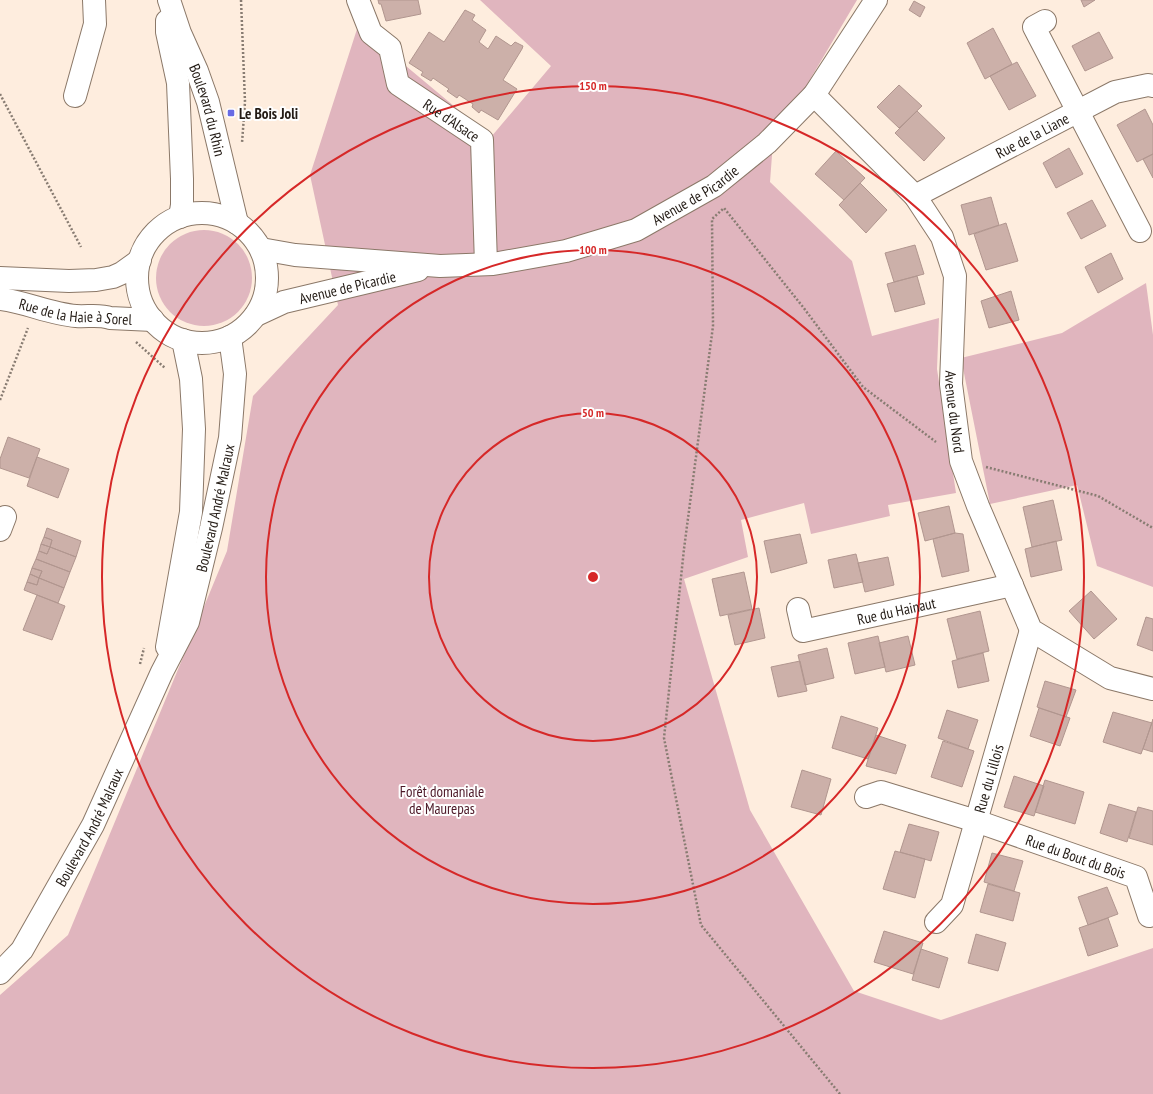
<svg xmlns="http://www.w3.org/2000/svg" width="1153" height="1094" viewBox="0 0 1153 1094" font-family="'PT Sans Narrow',sans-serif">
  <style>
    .green { fill: #e0b7bf }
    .forest { fill: #e0b5be }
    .building { fill: #ccb0a9; stroke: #b1968f }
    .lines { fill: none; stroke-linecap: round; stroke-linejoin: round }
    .street-casing { stroke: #8b7868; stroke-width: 24 }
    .secondary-casing { stroke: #8b7868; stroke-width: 24 }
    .path { stroke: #887c72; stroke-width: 2.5; stroke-dasharray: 2 2; stroke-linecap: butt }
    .street { stroke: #fff; stroke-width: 22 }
    .secondary { stroke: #fff; stroke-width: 22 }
    .ring { fill: none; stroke: #d62828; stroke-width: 2 }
    .poi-dot { fill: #686be4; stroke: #fefefe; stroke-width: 1.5 }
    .labels { text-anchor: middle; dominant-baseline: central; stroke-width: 4; stroke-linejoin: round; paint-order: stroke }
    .street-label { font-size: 15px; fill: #231b15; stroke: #fefefe }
    .poi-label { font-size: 15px; font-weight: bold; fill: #231b15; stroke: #fefefe; text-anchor: start }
    .park-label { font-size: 15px; fill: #4c1827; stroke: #fefefe }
    .centre { fill: #d62828; stroke: #fefefe; stroke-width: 2 }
    .ring-label { font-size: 12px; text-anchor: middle; font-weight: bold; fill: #d62828; stroke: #fefefe; stroke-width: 4; stroke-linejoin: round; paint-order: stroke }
  </style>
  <rect width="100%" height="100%" fill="#feedde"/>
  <path class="green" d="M156 278a48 48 0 1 1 96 0a48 48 0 1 1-96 0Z"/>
  <path class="forest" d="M480,0h377l-84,142 -3,40 82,79 20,75 67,-18 -2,51 19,124 -68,12 2,11 -79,18 -7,-31 -63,17 7,37 -64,22 66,231 104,181 87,29 212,-72v146h-1153v-99l68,-60 159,-384 26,-155 85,-91 -28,-130 48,-149 133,111 60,-71z
    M1146,283l7,52v252l-56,-21 -20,-81 -87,19 -29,-146 101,-25z"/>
  <path class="building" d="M378,0h40l3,14 -35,7 -5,-17h-2z
    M1081,0h14l-11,7z
    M914,1l11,6 -5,10 -11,-7z
    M465,10l10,5 -3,5 14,10 -7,12 9,7 8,-13 15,10 4,-4 8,4 -1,3 -19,31 14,9 -19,31 -17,-10 -2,3 -7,-6 1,-3 -14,-9 -2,3 -10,-7 2,-2 -16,-11 -2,3 -10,-6 2,-3 -14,-9 20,-31 15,10z
    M993,28l19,36 -27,15 -18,-36z
    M1099,32l14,26 -28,13 -13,-25z
    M1017,62l19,34 -27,14 -19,-34z
    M899,85l23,21 -23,22 -22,-21z
    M1145,109l8,16v29l-16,8 -20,-37z
    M917,111l28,27 -21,23 -29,-28z
    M1069,148l14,26 -27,14 -13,-25z
    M836,151l29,27 -21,22 -29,-26z
    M1153,154v24l-10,-19z
    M860,183l27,27 -21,23 -27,-28z
    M991,197l8,28 -30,10 -8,-30z
    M1092,200l14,26 -25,13 -14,-26z
    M1006,223l12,38 -32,9 -12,-36z
    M915,245l9,29 -30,8 -9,-29z
    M1111,253l12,26 -25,14 -13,-26z
    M917,276l8,28 -30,8 -8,-28z
    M1011,291l8,29 -30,8 -8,-27z
    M8,437l32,12 -11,29 -29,-10v-9z
    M37,457l32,12 -11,29 -31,-12z
    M1053,500l9,40 -30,7 -9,-40z
    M949,506l6,27 -30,8 -7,-28z
    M47,528l34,13 -5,16 -26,-10 2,-7 -8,-3z
    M955,533l8,1 6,37 -27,6 -9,-38z
    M800,534l7,29 -36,10 -7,-32z
    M44,537l8,3 -2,7 -9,-3z
    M1056,541l6,29 -31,7 -6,-28z
    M41,544l9,3 -3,7 -8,-3z
    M50,547l26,10 -6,15 -34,-13 3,-8 8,3z
    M856,554l7,28 -29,6 -6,-28z
    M888,557l6,28 -29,7 -7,-29z
    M36,559l34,13 -6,16 -25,-10 3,-7 -10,-3z
    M32,568l10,3 -3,7 -9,-4z
    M744,572l8,37 -32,7 -8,-37z
    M30,574l9,4 -2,7 -10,-3z
    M39,578l25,10 -6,15 -34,-13 3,-8 10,3z
    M1091,591l26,28 -23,20 -25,-28z
    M37,595l28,11 -13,34 -29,-10z
    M759,608l6,30 -30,7 -7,-30z
    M980,611l9,40 -32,8 -10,-40z
    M1146,617l7,2v32l-16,-6z
    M878,636l7,31 -30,7 -7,-31z
    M908,636l7,29 -29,7 -7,-29z
    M827,648l7,30 -29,7 -7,-30z
    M983,653l6,28 -31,7 -6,-27z
    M800,661l7,30 -29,6 -7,-30z
    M1045,681l31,9 -10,27 -29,-10z
    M1039,708l31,10 -10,28 -30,-10z
    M947,710l31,10 -10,29 -30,-11z
    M1113,712l39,11 -11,31 -38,-12z
    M841,716l37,12 -10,31 -36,-11z
    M1153,719v33l-10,-3z
    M876,735l30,10 -10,29 -30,-8z
    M943,741l31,10 -12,36 -31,-10z
    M802,770l29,9 -10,36 -30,-8z
    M1014,776l30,10 -10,30 -30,-9z
    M1045,780l39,12 -9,32 -40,-12z
    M1109,804l27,8 -9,30 -27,-9z
    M1138,807l15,4v34l-24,-7z
    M909,824l30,8 -8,29 -31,-9z
    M895,851l30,8 -10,39 -32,-9z
    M992,853l31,8 -9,30 -30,-9z
    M988,884l32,9 -7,28 -33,-9z
    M1107,887l11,27 -30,11 -10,-28z
    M1108,918l10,28 -30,10 -9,-28z
    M884,931l39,12 -10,31 -39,-12z
    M976,934l30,9 -8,28 -30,-8z
    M921,949l27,9 -9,30 -27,-8z"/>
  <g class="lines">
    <g class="street-casing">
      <g id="street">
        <path id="s1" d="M358,0l13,33 19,15 8,36 84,56 4,124"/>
        <path d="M1045,21l-11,6 106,204"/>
        <path id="s2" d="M814,95l101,101 27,41 13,39 -4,108 10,77 17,45 53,124 79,48 43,11"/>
        <path d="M75,96l20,-72 -1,-24"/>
        <path id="s3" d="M915,196l200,-104 33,-7 5,1"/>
        <path id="s4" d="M261,249l34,6 145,11 53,-2 73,-13 70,-21 78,-44 53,-43 47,-48 62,-95"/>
        <path d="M0,278l69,3 27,-1 17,-3 9,-4 18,-13"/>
        <path id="s5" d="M0,299c26,3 50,15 76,17 11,1 23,-2 34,2l43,2"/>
        <path id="s6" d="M256,315l28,-13 134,-32"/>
        <path d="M0,530l5,-13"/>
        <path id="s7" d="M798,609l5,22 209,-46"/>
        <path id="s8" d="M866,797l15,-5 95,29 160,56 13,39"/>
        <path id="s9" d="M936,922l16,-17 79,-275"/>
      </g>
    </g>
    <g class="secondary-casing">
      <g id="secondary">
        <path id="s10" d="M169,0l11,33 17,38 11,31 29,121"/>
        <path d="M167,21v11l11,51 4,96v26l-2,12"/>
        <circle cx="202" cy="278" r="65"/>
        <path d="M167,647l24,-135 3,-83 -3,-50 -8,-39"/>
        <path id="s11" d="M0,973l22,-23 71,-125 69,-153 26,-50 23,-94 19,-90 5,-64 -5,-37"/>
      </g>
    </g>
    <path class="path" d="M241,0l4,102 -3,41
      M0,94l81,153
      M136,342l29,26
      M0,400l28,-72
      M986,467l112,29 55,32
      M140,664l4,-16
      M840,1094l-139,-169 -37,-187 20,-189 29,-223 -1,-107 12,-11 79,99 60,80 73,55"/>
    <use href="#street" class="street"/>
    <use href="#secondary" class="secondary"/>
  </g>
  <g class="ring">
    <circle cx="593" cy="577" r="164"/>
    <circle cx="593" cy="577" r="327"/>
    <circle cx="593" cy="577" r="491"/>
  </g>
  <rect class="poi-dot" x="227" y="109" width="8" height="8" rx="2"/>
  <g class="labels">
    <g class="street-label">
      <text stroke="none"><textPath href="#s10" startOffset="117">Boulevard du Rhin</textPath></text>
      <text stroke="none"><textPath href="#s1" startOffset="161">Rue d'Alsace</textPath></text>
      <text stroke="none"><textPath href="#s3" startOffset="132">Rue de la Liane</textPath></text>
      <text stroke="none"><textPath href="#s4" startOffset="449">Avenue de Picardie</textPath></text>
      <text stroke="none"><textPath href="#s6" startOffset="96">Avenue de Picardie</textPath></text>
      <text stroke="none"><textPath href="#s5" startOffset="77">Rue de la Haie à Sorel</textPath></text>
      <text stroke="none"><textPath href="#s2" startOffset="369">Avenue du Nord</textPath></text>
      <text stroke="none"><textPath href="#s11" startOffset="517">Boulevard André Malraux</textPath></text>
      <text stroke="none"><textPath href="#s7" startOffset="118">Rue du Hainaut</textPath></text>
      <text stroke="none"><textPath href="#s9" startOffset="155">Rue du Lillois</textPath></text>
      <text stroke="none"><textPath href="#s11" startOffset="172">Boulevard André Malraux</textPath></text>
      <text stroke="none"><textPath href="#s8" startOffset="221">Rue du Bout du Bois</textPath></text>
    </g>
    <g class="poi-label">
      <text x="239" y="113">Le Bois Joli</text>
    </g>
    <g class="park-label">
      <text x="442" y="791">Forêt domaniale<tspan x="442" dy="17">de Maurepas</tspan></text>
    </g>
  </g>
  <circle cx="593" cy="577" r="6" class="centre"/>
  <g class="ring-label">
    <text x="593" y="90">150 m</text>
    <text x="593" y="254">100 m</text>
    <text x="593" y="417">50 m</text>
  </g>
</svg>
